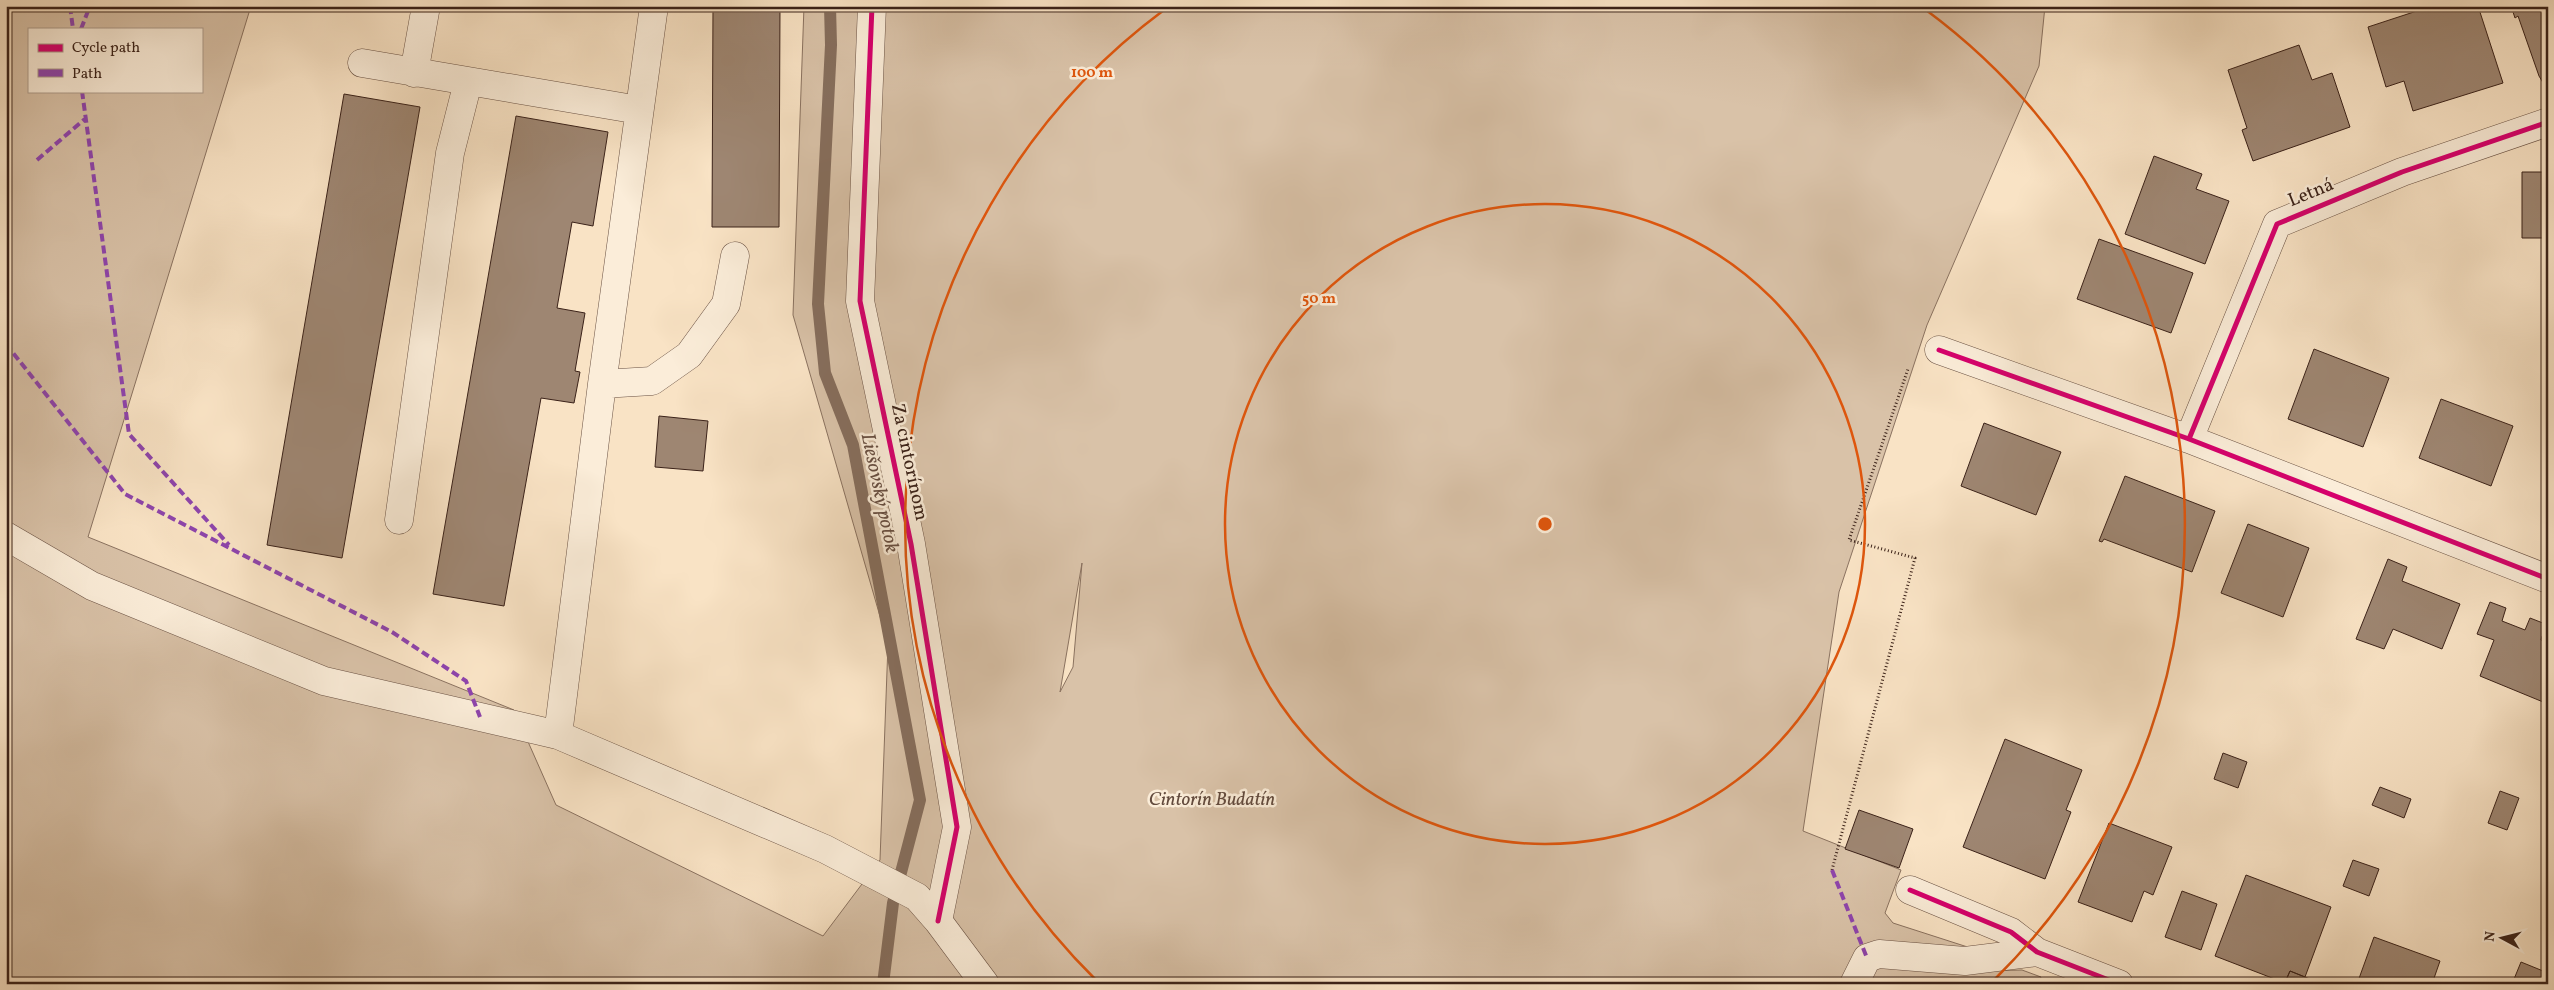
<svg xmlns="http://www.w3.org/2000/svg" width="2554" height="990" viewBox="0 0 2554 990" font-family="Vollkorn,serif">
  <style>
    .green { fill: #d9c2a8; stroke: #8a7260; fill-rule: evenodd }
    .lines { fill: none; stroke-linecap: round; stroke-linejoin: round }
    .stream { stroke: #866e5d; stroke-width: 12 }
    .building { fill: #9e8672; stroke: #3b2219 }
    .minor-casing { stroke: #6a5244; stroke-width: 29 }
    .path { stroke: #3b2219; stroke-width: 3; stroke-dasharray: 1 2.5; stroke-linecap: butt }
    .minor { stroke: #fbedd9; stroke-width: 28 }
    .quiet { stroke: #8e44ad; stroke-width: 4; stroke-dasharray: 8 4; stroke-linecap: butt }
    .cycleway-casing { stroke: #fbedd9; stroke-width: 8 }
    .cycleway { stroke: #d6006c; stroke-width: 5 }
    .ring { fill: none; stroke: #df560d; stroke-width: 2.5 }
    .labels { text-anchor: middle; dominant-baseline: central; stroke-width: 5; stroke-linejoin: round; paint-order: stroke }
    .street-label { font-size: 19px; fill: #3b2219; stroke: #fbedd9 }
    .park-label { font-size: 19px; font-style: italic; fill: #624a3d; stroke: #fbedd9 }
    .water-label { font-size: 20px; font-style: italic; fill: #674e41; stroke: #fbedd9 }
    .centre { fill: #df560d; stroke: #fbedd9; stroke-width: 2.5 }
    .ring-label { font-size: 15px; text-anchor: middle; font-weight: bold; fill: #df560d; stroke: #fbedd9; stroke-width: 5; stroke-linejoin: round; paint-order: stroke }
  </style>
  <rect width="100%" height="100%" fill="#f9e3c5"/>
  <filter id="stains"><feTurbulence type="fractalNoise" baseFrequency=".004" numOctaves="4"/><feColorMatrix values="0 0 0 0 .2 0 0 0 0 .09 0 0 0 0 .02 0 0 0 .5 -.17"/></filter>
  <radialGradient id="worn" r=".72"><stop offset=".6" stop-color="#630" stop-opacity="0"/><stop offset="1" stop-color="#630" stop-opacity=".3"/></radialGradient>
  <path class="green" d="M6,6h245l-163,531 426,173 42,95 267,131 57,-76 8,-216 -95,-329 11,-309h1241l-6,60 -112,259 -88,267 -36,239 98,39 -16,43 8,10 87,28 -1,20 43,-1 19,7 -3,7h-2032zM29,29h172v62h-172zM1082,563l-9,104 -13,25z"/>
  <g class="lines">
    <path class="stream" d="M830,6l1,39 -13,259 7,69 28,72 67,355 -27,103 -10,81"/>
  </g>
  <path class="building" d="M713,6h67l-1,221h-67z
    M2432,6h46l25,77 -90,28 -9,-30 -18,6 -18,-60z
    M2511,6h37v85l-9,-15 -21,-60 -3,2z
    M2299,45l13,35 20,-7 18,54 -97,34 -11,-31 5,-2 -19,-58z
    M344,94l76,13 -78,451 -75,-13z
    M516,116l92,16 -15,94 -21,-4 -15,86 28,5 -10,58 5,1 -6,31 -33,-5 -37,208 -71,-12z
    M2154,156l48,18 -6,15 33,12 -24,63 -80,-30z
    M2522,172h26v66h-26z
    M2099,239l94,34 -22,60 -94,-34z
    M2314,349l75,29 -26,69 -75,-28z
    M2441,399l72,27 -22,60 -72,-28z
    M659,416l49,5 -5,50 -48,-4z
    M1984,423l77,29 -25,63 -75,-29z
    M2125,476l90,35 -23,61 -88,-33 -2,3 -3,-1z
    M2248,524l61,24 -26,69 -62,-24z
    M2388,559l19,8 -5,14 58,23 -18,45 -49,-20 -9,20 -28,-10z
    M2490,602l16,6 -4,13 23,9 5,-12 18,7 -3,12 -3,-1 -1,4 7,3v61l-68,-28 14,-36 -17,-6z
    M2005,739l77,31 -16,40 5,2 -26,67 -82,-32z
    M2223,753l24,9 -9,26 -24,-9z
    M2380,787l31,12 -7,19 -32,-13z
    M2500,791l19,7 -12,32 -19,-7z
    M1859,810l54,19 -14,39 -54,-19z
    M2109,823l63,24 -19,48 -9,-4 -12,31 -54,-20z
    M2353,860l26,9 -10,27 -26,-10z
    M2246,875l85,32 -26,70 -15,-6 -5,12 -70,-27z
    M2182,891l35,13 -16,46 -36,-13z
    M2374,937l66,24 -8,23h-75z
    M2521,962l27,11v11h-36z
    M2290,971l15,6 17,7h-38z"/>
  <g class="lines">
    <g class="minor-casing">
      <path id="minor" d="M872,6l-12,295 51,243 46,283 -19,94
        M362,63l277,47
        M414,73l12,-67
        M1939,350l250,89 359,140
        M602,384l50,-3 37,-26 37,-51 9,-48
        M2189,439l88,-215 125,-52 146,-50
        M399,520l51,-367 18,-71
        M6,536l86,50 232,95 234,54 267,114 92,48 21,24 47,63
        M558,735l44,-351 52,-378
        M1910,890l101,42 26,20 82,32
        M1854,984l13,-26 12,-4 86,7 72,-9"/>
    </g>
    <path class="path" d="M1832,870l83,-312 -66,-18 59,-171"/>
    <use href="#minor" class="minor"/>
    <path class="quiet" d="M70,6l3,23
      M81,29l9,-23
      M82,91l47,343 100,111
      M37,160l49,-42
      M6,344l119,150 267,138 74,49 14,36
      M1832,870l35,88"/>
    <g class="cycleway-casing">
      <path id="cycleway" d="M872,6l-12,295 51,243 46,283 -19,94
        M1939,350l250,89 359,140
        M2189,439l88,-215 125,-52 146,-50
        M1910,890l101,42 26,20 82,32"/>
    </g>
    <use href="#cycleway" class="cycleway"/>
  </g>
  <g class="ring">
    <circle cx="1545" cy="524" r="320"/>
    <path d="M1096 980A640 640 0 0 1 1164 10M1926 10A640 640 0 0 1 1994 980"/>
  </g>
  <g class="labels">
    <g class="street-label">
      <text transform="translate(2311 193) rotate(-22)">Letná</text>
      <text transform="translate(909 462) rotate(78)">Za cintorínom</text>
    </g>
    <g class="park-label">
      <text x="1212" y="800">Cintorín Budatín</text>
    </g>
    <g class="water-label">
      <text transform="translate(879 493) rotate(78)">Liešovský potok</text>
    </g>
  </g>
  <circle cx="1545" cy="524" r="8" class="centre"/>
  <g class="ring-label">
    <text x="1092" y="77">100 m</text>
    <text x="1319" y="303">50 m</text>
  </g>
  <rect width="2554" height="990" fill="none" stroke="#f9e3c5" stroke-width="25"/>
  <rect x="8" y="8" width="2539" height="975" fill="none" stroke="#3b2219" stroke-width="2.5"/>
  <rect x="12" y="12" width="2529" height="965" fill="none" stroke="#3b2219"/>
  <rect x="28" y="28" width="175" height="65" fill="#fbedd9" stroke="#ae9c8c"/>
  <rect x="38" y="44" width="25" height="8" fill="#d6006c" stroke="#ae9c8c"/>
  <text x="72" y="52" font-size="15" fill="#3b2219">Cycle path</text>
  <rect x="38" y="69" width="25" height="8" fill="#8e44ad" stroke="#ae9c8c"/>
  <text x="72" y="78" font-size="15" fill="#3b2219">Path</text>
  <g transform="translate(2502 938) rotate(277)" stroke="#fbedd9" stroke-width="4" paint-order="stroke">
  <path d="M0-4L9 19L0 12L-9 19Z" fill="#3b2219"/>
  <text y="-8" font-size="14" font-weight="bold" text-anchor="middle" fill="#3b2219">N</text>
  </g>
  <rect width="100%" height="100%" filter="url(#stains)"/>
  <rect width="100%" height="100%" fill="url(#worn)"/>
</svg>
